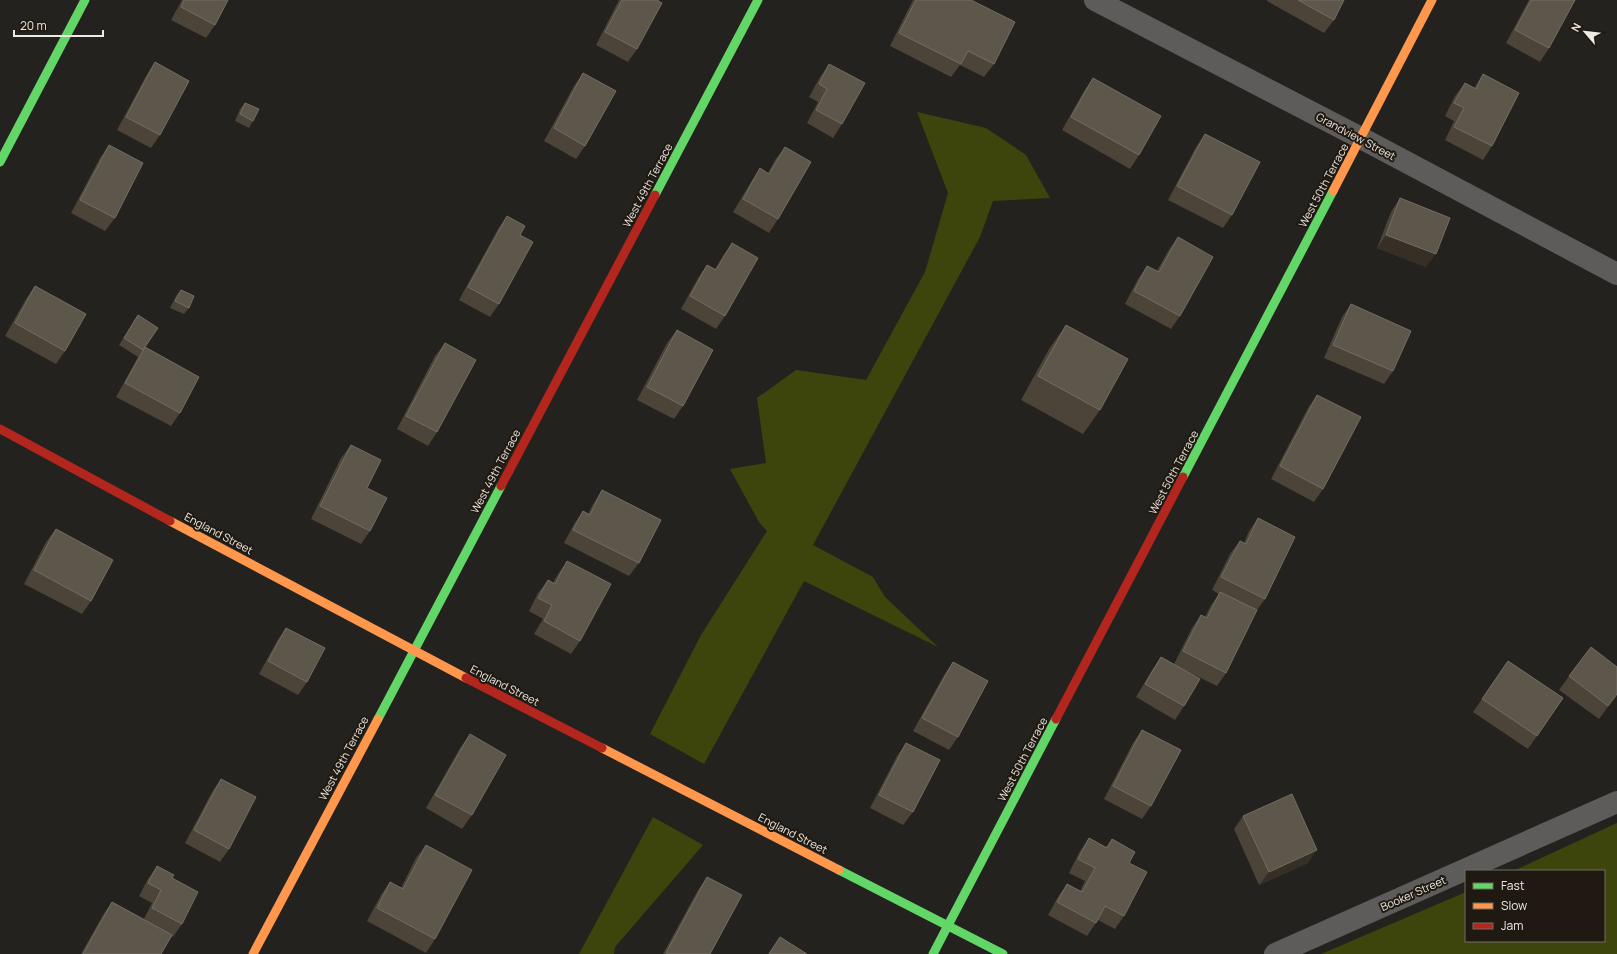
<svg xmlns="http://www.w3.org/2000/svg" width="1617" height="954" viewBox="0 0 1617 954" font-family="Manrope,sans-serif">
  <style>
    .green { fill: #3e450c }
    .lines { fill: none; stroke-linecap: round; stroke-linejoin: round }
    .street { stroke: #5d5c5a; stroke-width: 22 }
    .fast { stroke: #63d668; stroke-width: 9 }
    .slow { stroke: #ff974d; stroke-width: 9 }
    .jam { stroke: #b3261e; stroke-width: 9 }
    .wall { fill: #4c4438 }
    .shaded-wall { fill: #352f26 }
    .building { fill: #5d564a; stroke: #746d62 }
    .labels { text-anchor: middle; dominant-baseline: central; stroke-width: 4; stroke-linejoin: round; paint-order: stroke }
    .street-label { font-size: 11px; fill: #ede9e3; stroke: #1f1911 }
  </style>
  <rect width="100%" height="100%" fill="#24221e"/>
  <path class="green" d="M917,112l69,16 40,27 24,43 -57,3 -13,36 -167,308 60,32 12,20 53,50 -134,-66 -100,183 -54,-30 51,-99 66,-104 -8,-9 -29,-53 36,-6 -9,-65 39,-28 70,10 59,-108 23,-79z
    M653,817l50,28 -88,102 -1,7h-35z
    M1617,823v131h-296l145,-62v49h138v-70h-91z"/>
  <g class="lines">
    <path class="street" d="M1095,0l266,138 256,136
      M1275,954l342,-152"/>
    <path class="fast" d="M0,162l85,-162
      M655,195l103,-195
      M1183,477l150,-286
      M378,719l123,-233
      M839,870l164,84
      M933,954l123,-235"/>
    <path class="slow" d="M1333,191l99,-191
      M170,521l296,157
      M602,748l237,122
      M253,954l125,-235"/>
    <path class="jam" d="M0,429l170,92
      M501,486l154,-291
      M466,678l136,70
      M1056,719l127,-242"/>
  </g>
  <path class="wall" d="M182,0h46l-13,25 -9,13 -35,-18z
    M619,0h38l-20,49 -9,13 -32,-17z
    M913,0h58l23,64 -10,13 -24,-12 -9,12 -61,-31z
    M1267,0h77l-10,20 -10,13 -57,-32z
    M1529,0h46l-26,48 -9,14 -34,-19z
    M155,62l5,73 -9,13 -34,-18 29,-54z
    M829,64l13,60 -9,14 -26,-15 11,-21 -9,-5 11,-20z
    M583,73l2,73 -9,13 -32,-18 30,-55z
    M1483,74l9,72 -9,14 -38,-20 9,-19 -9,-5 10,-20 10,-13 9,5z
    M1093,78l46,77 -9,14 -68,-39 22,-39z
    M245,103l8,18 -4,7 -14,-7 5,-12z
    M1205,134l27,81 -9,13 -55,-28 28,-53z
    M109,145l6,73 -10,13 -34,-18 29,-55z
    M785,147l-7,72 -9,14 -36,-21 18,-30 9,-14 8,5 7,-13z
    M1400,198l26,69 -49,-19 14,-36z
    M507,216l13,19 -21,69 -9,13 -31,-17 39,-71z
    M1178,237l2,79 -9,13 -46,-25 13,-25 9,-13 10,5 11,-20z
    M732,243l-7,73 -9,13 -35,-20 17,-31 9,-13 8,4 8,-13z
    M35,286l30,65 -9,13 -51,-28 21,-37z
    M181,290l8,18 -5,6 -14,-6 6,-12z
    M1351,304l42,67 -9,13 -60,-26 18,-41z
    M138,315l7,32 35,66 -9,13 -55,-29 22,-40 -19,-12z
    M1066,325l34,85 -17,24 -62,-34 28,-51z
    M677,330l6,76 -9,13 -37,-19 30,-57z
    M445,343l-8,89 -9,14 -31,-17 38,-73z
    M1317,395l6,94 -9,13 -43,-23 37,-71z
    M351,445l19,86 -9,13 -50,-25 30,-61z
    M602,490l37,73 -10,13 -65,-33 10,-19 9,-13 5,3 5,-10z
    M1258,518l7,81 -8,11 -31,63 -9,13 -39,-19 6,39 -9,14 -39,-23 16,-27 9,-13 13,7 18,-36 9,-13 4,2 6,-12 8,-11 -7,-4 18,-36 10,-13 4,2 5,-12z
    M56,529l35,72 -9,13 -58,-30 22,-42z
    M567,561l13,80 -9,13 -37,-20 9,-15 -14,-8 9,-18 10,-13 5,3 5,-9z
    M286,628l21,54 -9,13 -39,-21 18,-33z
    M1508,661l55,37 -35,51 -55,-37z
    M953,662l5,75 -9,13 -36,-19 31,-56z
    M1617,667v28l-18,24 -40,-29 10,-14z
    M1142,730l9,76 -9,13 -38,-20 29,-56z
    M470,734l2,81 -10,14 -36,-21 34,-60z
    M906,743l7,69 -10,13 -33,-17 27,-52z
    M221,779l8,70 -9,13 -35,-19 27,-51z
    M1243,816l65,47 -49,22 -25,-56z
    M1089,838l17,9 6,-8 17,24 -5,53 -9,13 -17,-9 -11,16 -39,-21 10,-18 9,-13 13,7 5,-10 -16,-8 11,-22z
    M426,845l9,94 -9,14 -59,-32 14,-26 9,-13 11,6 15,-30z
    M157,866l15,12 10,46 -9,13 -2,-1 -10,18h-80l22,-39 9,-13 32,17 8,-16 -13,-7 9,-17z
    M707,877l3,77h-47l35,-64z
    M780,937l27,17h-39z"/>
  <path class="shaded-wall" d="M1386,235l50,19 -10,13 -49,-19z
    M1617,694v1l-18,24 9,-13z
    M1317,850l-9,13 -49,22 10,-13z"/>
  <path class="building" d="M184,0h44l-13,25 -34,-18z
    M622,0h35l5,3 -25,46 -32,-17z
    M916,0h55l44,22 -21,42 -26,-13 -7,13 -62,-31z
    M1298,0h46l-10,20z
    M1531,0h44l-26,48 -34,-18z
    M155,62l34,19 -29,54 -34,-18z
    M829,64l36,19 -23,41 -26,-14 11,-21 -8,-5z
    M583,73l33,18 -31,55 -31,-18z
    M1483,74l36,19 -27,53 -38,-19 10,-19 -10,-5 11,-20 11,6z
    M1093,78l68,38 -22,39 -68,-38z
    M245,103l14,6 -6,12 -13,-7z
    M1205,134l55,28 -28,53 -55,-29z
    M109,145l34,18 -28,55 -35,-18z
    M785,147l26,15 -33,57 -35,-20 17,-31 9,6z
    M1400,198l50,20 -14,36 -50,-19z
    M507,216l18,10 -5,9 13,7 -34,62 -31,-17z
    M1178,237l35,20 -33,59 -46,-25 13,-25 12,6z
    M732,243l26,15 -33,58 -35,-20 17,-31 9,5z
    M35,286l51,28 -21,37 -50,-28z
    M181,290l13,6 -5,12 -14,-7z
    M1351,304l60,27 -18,40 -60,-26z
    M138,315l20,13 -13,19 -2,3 -19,-12z
    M1066,325l62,34 -28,51 -62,-34z
    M677,330l36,20 -30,56 -36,-19z
    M445,343l31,17 -39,72 -31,-16z
    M145,347l54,30 -19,36 -55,-30z
    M1317,395l44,22 -38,72 -43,-23z
    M351,445l30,15 -14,28 20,10 -17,33 -50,-25z
    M602,490l59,30 -22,43 -66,-33 10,-19 7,4z
    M1258,518l37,19 -30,62 -44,-22 19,-36 6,3z
    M56,529l57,31 -22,41 -57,-31z
    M567,561l44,23 -31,57 -36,-20 8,-16 -14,-7 10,-18 7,4z
    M1220,592l37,18 -31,63 -43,-22 18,-36 6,3z
    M286,628l39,20 -18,34 -39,-21z
    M1591,647l26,20v27l-9,12 -39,-30z
    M1161,657l39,22 -16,27 -39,-22z
    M1508,661l55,37 -26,38 -55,-37z
    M953,662l35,19 -30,56 -36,-19z
    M1142,730l39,20 -30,56 -38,-20z
    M470,734l36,21 -34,60 -37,-20z
    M906,743l34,17 -27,52 -34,-17z
    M221,779l35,18 -27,52 -35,-19z
    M1292,794l25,56 -48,22 -26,-56z
    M1089,838l18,10 5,-9 23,13 -6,11 18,9 -23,44 -19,-10 -9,17 -39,-21 10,-18 15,8 13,-24 -17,-9z
    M426,845l46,25 -37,69 -58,-31 13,-26 13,7z
    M157,866l17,9 -2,3 26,14 -16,32 -30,-16 9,-18 -13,-7z
    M707,877l35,18 -32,59h-42l-2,-1z
    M112,902l60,33 -11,19h-78z
    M780,937l27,17h-38z"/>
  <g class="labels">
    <g class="street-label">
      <text transform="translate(1356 136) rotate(28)">Grandview Street</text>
      <text transform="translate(647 185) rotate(-62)">West 49th Terrace</text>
      <text transform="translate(1323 185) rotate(-62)">West 50th Terrace</text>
      <text transform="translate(495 471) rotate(-62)">West 49th Terrace</text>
      <text transform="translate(1173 472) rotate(-62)">West 50th Terrace</text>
      <text transform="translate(219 533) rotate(28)">England Street</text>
      <text transform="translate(505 685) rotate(27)">England Street</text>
      <text transform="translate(343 758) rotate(-62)">West 49th Terrace</text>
      <text transform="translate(1022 759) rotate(-62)">West 50th Terrace</text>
      <text transform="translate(793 833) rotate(27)">England Street</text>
      <text transform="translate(1413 893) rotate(-24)">Booker Street</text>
    </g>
  </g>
  <rect x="1465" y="870" width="140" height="72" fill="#1f1911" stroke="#716c65"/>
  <rect x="1473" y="883" width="20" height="6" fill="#63d668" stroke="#716c65"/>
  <text x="1501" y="890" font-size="12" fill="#ede9e3">Fast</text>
  <rect x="1473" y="903" width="20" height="6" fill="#ff974d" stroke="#716c65"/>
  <text x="1501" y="910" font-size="12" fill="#ede9e3">Slow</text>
  <rect x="1473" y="923" width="20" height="6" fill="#b3261e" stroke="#716c65"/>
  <text x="1501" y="930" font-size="12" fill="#ede9e3">Jam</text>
  <g transform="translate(1585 32) rotate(298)" stroke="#1f1911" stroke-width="3" paint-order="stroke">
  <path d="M0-3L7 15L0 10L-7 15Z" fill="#ede9e3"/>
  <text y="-6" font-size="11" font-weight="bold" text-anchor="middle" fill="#ede9e3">N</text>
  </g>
  <path d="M14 30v6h89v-6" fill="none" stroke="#ede9e3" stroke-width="2"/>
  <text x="20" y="30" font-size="12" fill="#ede9e3" stroke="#1f1911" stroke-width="3" paint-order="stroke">20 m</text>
</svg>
